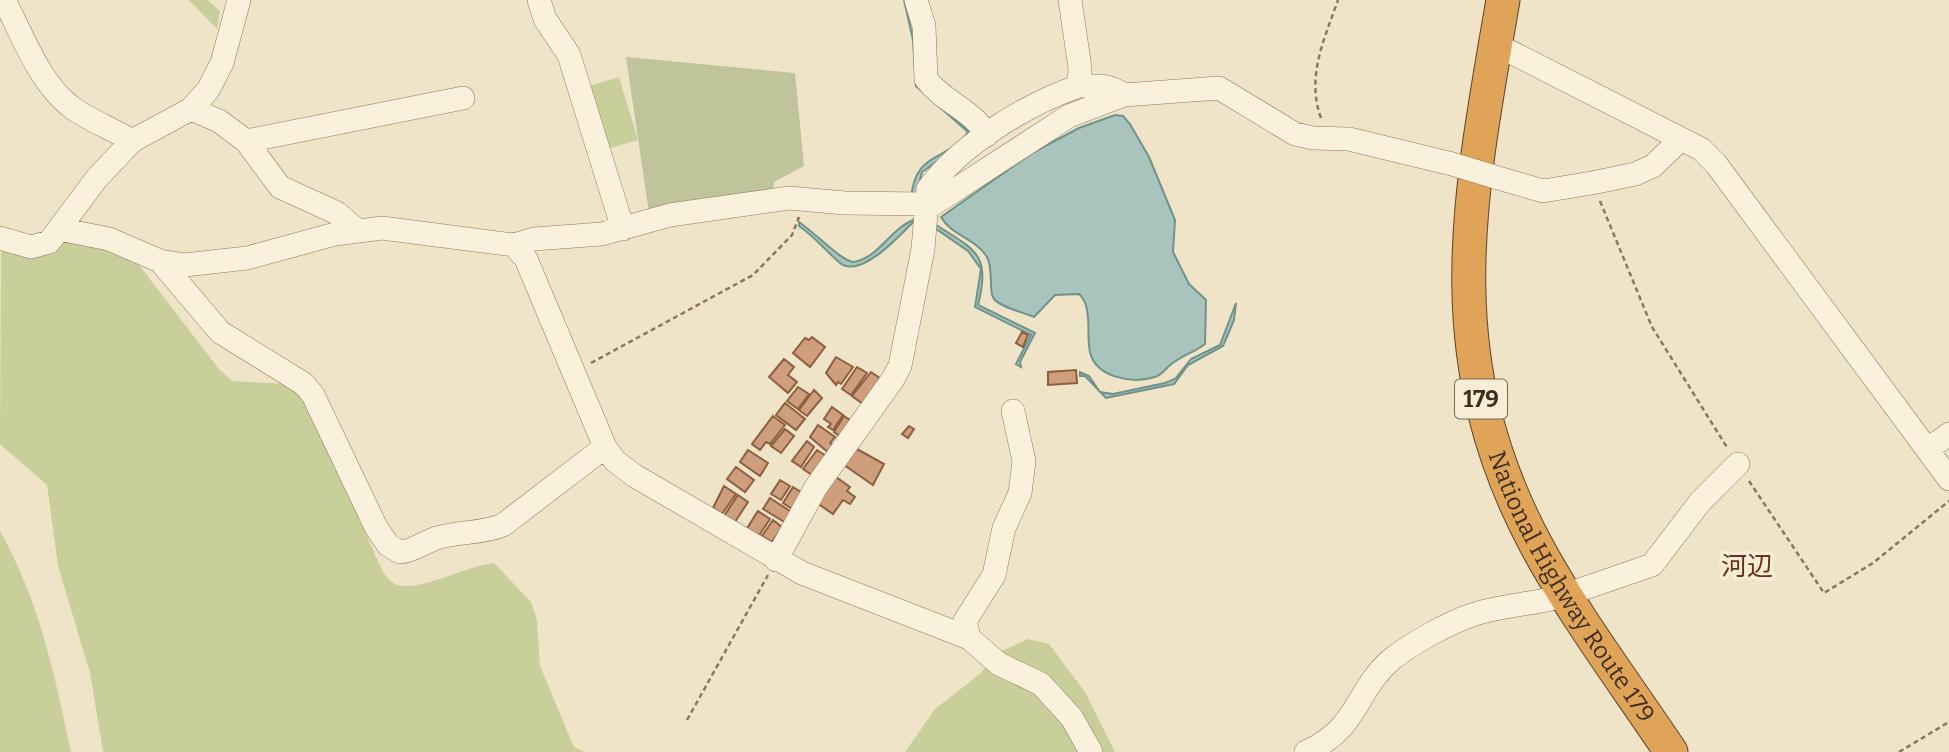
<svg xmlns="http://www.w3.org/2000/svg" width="1949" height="752" viewBox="0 0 1949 752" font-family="Bitter,'Noto Sans JP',serif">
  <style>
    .green { fill: #c9cf9b }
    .cemetery { fill: #bfc49a }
    .water { fill: #a9c4bc; stroke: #6f938a; stroke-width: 2 }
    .building { fill: #cf9f7d; stroke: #8d5f41; stroke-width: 2 }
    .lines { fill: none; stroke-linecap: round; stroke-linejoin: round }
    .minor-casing { stroke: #8d765c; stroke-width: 24 }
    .highway-casing { stroke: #5b4430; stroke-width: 35 }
    .path { stroke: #8d765c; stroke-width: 2.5; stroke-dasharray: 5 3.5; stroke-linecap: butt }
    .minor { stroke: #faf1dc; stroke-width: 23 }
    .highway { stroke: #e0a458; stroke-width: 33 }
    .minor-bridge-casing { stroke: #8d765c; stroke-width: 24; stroke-linecap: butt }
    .minor-bridge { stroke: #faf1dc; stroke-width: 23 }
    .labels { text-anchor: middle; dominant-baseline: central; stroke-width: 7; stroke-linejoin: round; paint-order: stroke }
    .shield { fill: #f7eed8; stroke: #756857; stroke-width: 2 }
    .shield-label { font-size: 23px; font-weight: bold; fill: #3d2e20 }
    .street-label { font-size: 24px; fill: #3d2e20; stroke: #f7eed8 }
    .neighbourhood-label { font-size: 26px; fill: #6b2e1e; stroke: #f7eed8 }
  </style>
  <rect width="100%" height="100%" fill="#f0e4c8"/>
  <path class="green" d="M189,0h19l12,11 -3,18z
    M619,77l19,63 -37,11 -19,-63z
    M62,236l57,16 20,13 80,104 13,12 56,3 18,16 77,172c3,4 8,10 12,12 21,10 74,-19 99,-21l37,39 6,18 3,46 34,81 11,5h-482l-13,-79 -32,-107 -11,-81 -47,-41 1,-191 5,-5z
    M0,531c39,69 55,144 71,221h-71z
    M1028,639l21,5 36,48 30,60h-210l30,-43 45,-35 17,-21z"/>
  <path class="cemetery" d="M626,57l169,16 9,93 -30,16 -1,12 -124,19z"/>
  <path class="water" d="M904,0l9,21 16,77 42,35 -11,12 -38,27 -6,25 -5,3c3,-51 38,-38 57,-68l-52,-46 -3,-46z
    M1115,115l8,1 7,8 19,33 26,63 -2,32 16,32 17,16 -1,44c-11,9 -26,12 -37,23 -4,4 -7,8 -13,10 -22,7 -59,1 -65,-25 -4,-17 3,-46 -11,-58l-24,1 -21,22c-11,-5 -32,-9 -40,-18 -6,-6 0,-30 -7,-42 -11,-18 -36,-22 -46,-40l91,-64 47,-25z
    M916,219c-13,13 -55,61 -76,44 -14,-12 -25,-26 -41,-37v-4c14,9 43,40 55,40 26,-5 37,-35 62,-43z
    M933,223c42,27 58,30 45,82l57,28 -15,29 1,5 -5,-3 15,-29 -56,-28 6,-38 -13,-18 -36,-25z
    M1236,303l-2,17 -11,26 -35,19 -14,19 -68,14 -21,-22h-5v-4l9,4 11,16 13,2 52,-11 10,-4 16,-20 29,-14z"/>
  <path class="building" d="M1022,332l6,3 -5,12 -7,-4z
    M812,337l13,10 -15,20 -17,-14 12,-15 4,2z
    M836,357l17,10 -12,17 -3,-2 -2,3 -10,-12z
    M784,359l10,8 -6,8 9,7 -9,11 -19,-16z
    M857,367l10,6 -16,22 -9,-6z
    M1076,370l1,13 -29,2v-13z
    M871,372l10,7 -18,25 -11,-8z
    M798,387l11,7 -11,15 -11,-8z
    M814,390l8,8 -15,18 -8,-6z
    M785,403l20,16 -9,11 -20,-15z
    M832,407l11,8 -10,15 -5,-3 3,-3 -7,-5z
    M773,416l12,9 -15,19 -4,-2 -6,8 -8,-6z
    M844,416l9,6 -11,16 -8,-6z
    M818,425l17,12 -5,6 5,3 -5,8 -20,-17z
    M909,426l5,3 -6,9 -6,-4z
    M785,429l9,7 -13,17 -10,-7z
    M807,441l7,6 -13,20 -9,-6z
    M855,448l29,16 -11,21 -29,-20z
    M748,450l20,13 -8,13 -20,-14z
    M817,450l9,6 -14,19 -9,-6z
    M736,467l18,13 -9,12 -18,-13z
    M836,477l14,10 -3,4 8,6 -5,7 -7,-4 -10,14 -16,-11z
    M780,480l10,6 -9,14 -10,-6z
    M724,486l12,8 -14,20 -9,-6z
    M793,487l11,7 -10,16 -11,-7z
    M738,495l10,7 -13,20 -11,-6z
    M770,498l23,15 -7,10 -23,-14z
    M758,511l12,8 -12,18 -12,-7z
    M773,520l9,7 -10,15 -10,-6z"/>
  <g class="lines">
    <g class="minor-casing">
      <path id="minor" d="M4,0c18,34 35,82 66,106 16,13 43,23 62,35
        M539,0l6,19 24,36 54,174
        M916,0l8,26 2,53c17,23 47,31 61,56
        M1495,44l206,105 15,15 233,315
        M1079,86c18,-1 31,-1 45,9l95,-7 76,46 18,4 36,1 103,25
        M191,109l28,12 27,20 34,46 57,26 21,18
        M246,141l217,-43
        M1495,177l48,14 49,-8 43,-9 18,-8 28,-27
        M59,229l50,10 51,22 25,4 62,-7 88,-24 47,-6 132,17 20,-6 68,-5 68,-19 119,-17 56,5 80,1 10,-1 134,-87 55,-21
        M0,238l31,9 18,-5 48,-64 35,-37 59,-32 17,-19 14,-27 17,-63
        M514,245l12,14 79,188 10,14 20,15 167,97 167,65 30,26 42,20 31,34 19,34
        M160,261l60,71 84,52 9,11 63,132 12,18 12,7c14,-1 24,-10 37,-14 22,-7 45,-4 66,-13l102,-78
        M1928,449l21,-15
        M776,560l40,-73 77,-108 7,-13 23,-117 5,-60c33,-45 99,-85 151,-103l1,-18 -10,-68
        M1562,596l90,-31 48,-63 38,-38
        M969,638l-4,-17 29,-46 10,-47 16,-35 4,-32 -11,-50
        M1306,752c53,-23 49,-62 86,-93 19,-15 56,-36 80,-44 30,-11 63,-10 94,-20"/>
    </g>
    <g class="highway-casing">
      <g id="highway">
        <path id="s1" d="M1503,0c-34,199 -68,354 32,543 39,73 90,140 136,209"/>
      </g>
    </g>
    <path class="path" d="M1321,118c-15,-41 3,-78 17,-118
      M1600,201l52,126 76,122
      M591,363l162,-88 39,-40 7,-18
      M1749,481l75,112 49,-30 76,-62
      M687,720l81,-145
      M1899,752l50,-30"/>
    <use href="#minor" class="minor"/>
    <use href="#highway" class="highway"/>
    <g class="minor-bridge-casing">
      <path id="minor-bridge" d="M1452,164l43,13"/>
    </g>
    <use href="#minor-bridge" class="minor-bridge"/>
  </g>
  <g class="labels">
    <rect class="shield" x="1455" y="379.5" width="52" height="39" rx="5"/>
    <g class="shield-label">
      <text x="1481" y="399">179</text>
    </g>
    <g class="street-label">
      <text stroke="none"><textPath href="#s1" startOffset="612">National Highway Route 179</textPath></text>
    </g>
    <g class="neighbourhood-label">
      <text x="1747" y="566">河辺</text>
    </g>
  </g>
</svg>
